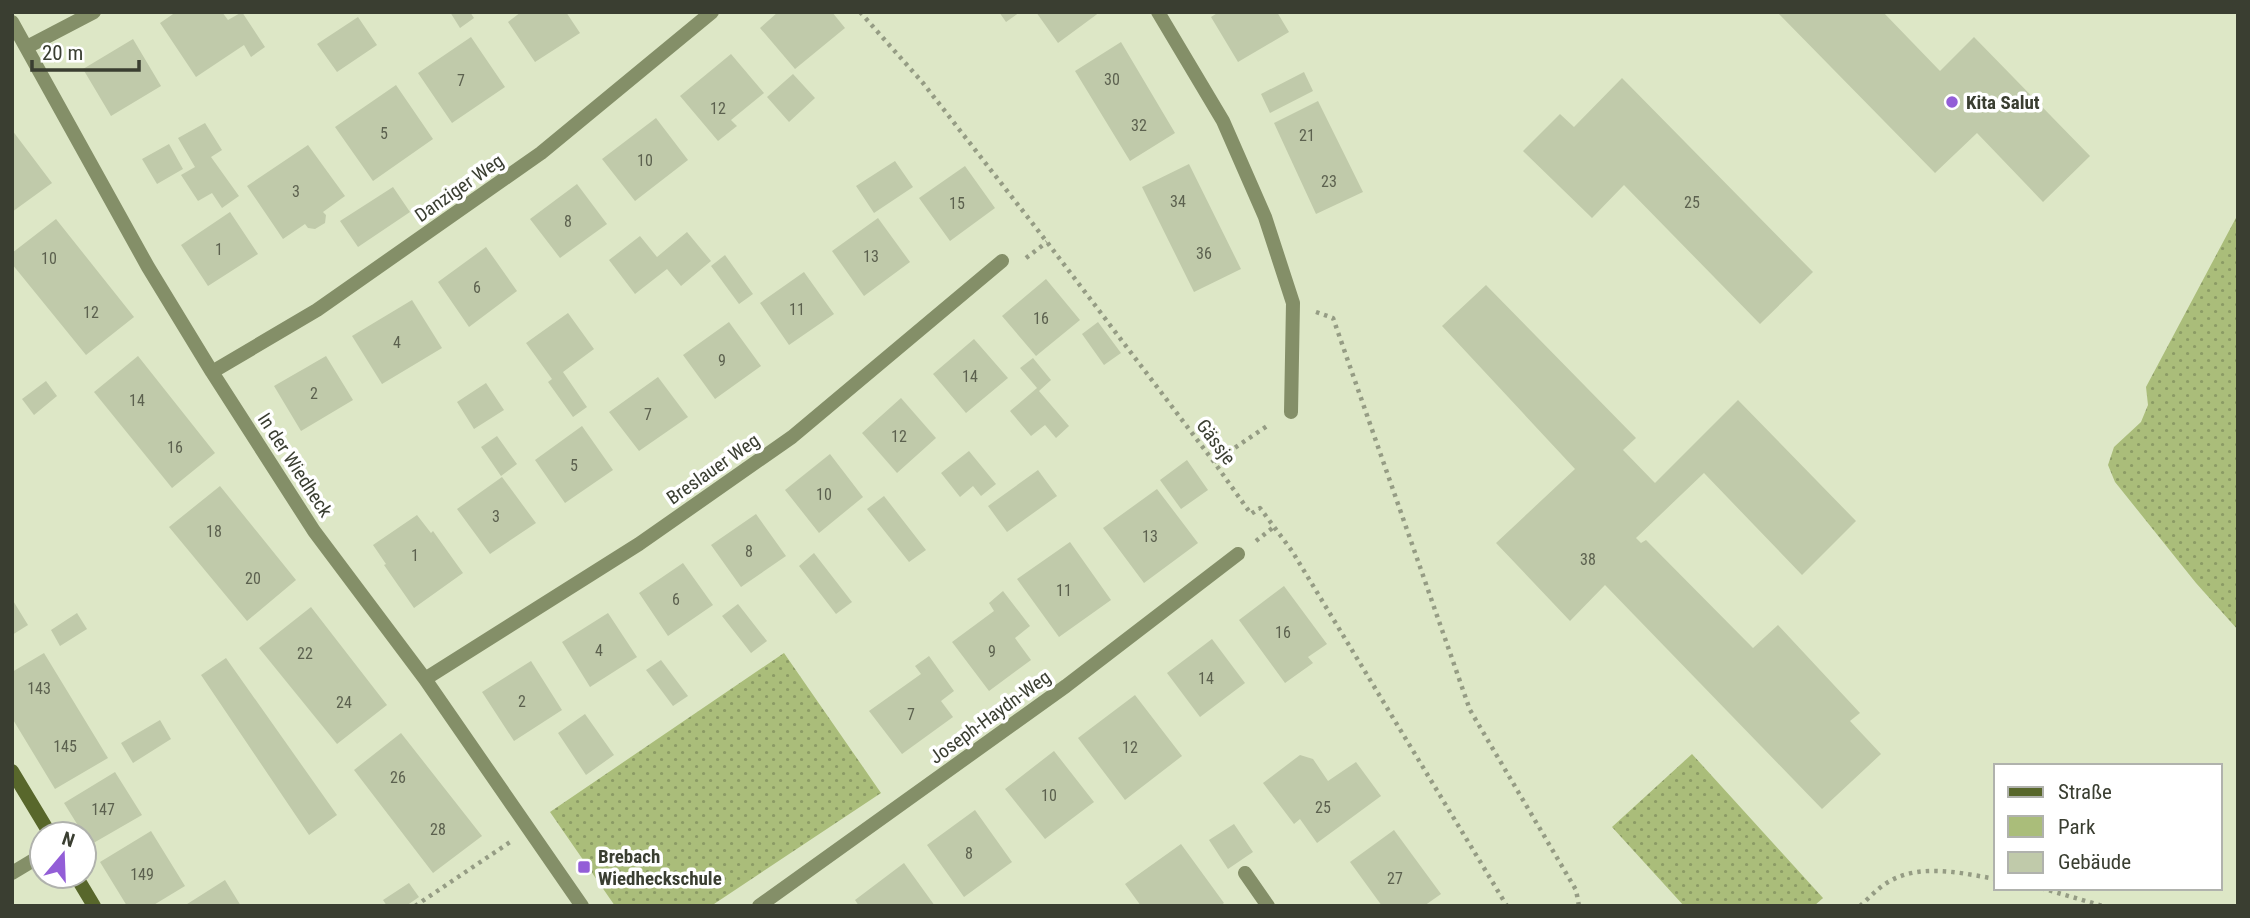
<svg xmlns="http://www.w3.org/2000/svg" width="2250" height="918" viewBox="0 0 2250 918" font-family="'Roboto Condensed',sans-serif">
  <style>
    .green { fill: url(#green-dots) }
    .building { fill: #c0caaa }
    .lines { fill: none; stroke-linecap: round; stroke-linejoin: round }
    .path { stroke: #959c84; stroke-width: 4.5; stroke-dasharray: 3.5 5; stroke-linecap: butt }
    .minor { stroke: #848f68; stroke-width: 14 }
    .secondary { stroke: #58672b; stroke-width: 14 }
    .poi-dot { fill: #935ed7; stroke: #fff; stroke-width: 2.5 }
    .labels { text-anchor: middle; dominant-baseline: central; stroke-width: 7; stroke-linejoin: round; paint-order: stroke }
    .number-label { font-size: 16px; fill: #5c614f }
    .poi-label { font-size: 19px; font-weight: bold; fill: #3a3e31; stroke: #fff; text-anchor: start }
    .street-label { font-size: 19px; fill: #3a3e31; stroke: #fff }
  </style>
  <defs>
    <pattern id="green-dots" width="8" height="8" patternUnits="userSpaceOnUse" patternTransform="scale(1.75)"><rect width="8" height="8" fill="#aabd7a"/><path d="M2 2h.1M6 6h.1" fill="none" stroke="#8b9b65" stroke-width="1.8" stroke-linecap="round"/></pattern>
  </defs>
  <rect width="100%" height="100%" fill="#dde7c6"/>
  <path class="green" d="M2238,214v416l-42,-47 -81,-101 -7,-17 6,-18 27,-25 7,-17 -2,-18z
    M784,653l97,140 -170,113h-96l-65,-94z
    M1692,754l131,144 -9,8h-130l-72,-79z"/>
  <path class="building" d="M176,12h46l6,8 14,-8 23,35 -14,10 -7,-12 -48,32 -36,-54z
    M450,12h20l4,6 -14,10z
    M521,12h45l14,21 -45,29 -27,-40z
    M778,12h54l13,16 -50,41 -35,-41z
    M999,12h21l-14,10z
    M1036,12h64l-42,31z
    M1219,12h58l12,20 -51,30 -27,-45z
    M1777,12h106l57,59 34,-34 116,119 -47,46 -66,-69 -42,40z
    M358,17l19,28 -40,27 -20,-28z
    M471,37l34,50 -53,36 -34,-50z
    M133,39l28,47 -50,30 -28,-47z
    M1121,42l54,91 -45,28 -55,-90z
    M731,54l33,39 -33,27 6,6 -19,15 -38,-45z
    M1304,72l9,19 -43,22 -9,-19z
    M793,74l22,24 -26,24 -22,-25z
    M1622,78l191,194 -53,52 -136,-139 -32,33 -69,-67 37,-37 14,13z
    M396,85l37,54 -60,42 -38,-54z
    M1318,101l45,91 -47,22 -42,-91z
    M656,118l32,42 -53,41 -33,-42z
    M205,123l17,27 -11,7 28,39 -17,12 -10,-15 -14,8 -17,-26 14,-8 -17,-29z
    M12,130l40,53 -40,29z
    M169,144l14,25 -26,15 -15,-25z
    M308,145l37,51 -22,16 3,3 -1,8 -10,6 -7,-1 -3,-4 -22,15 -36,-53z
    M895,161l18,26 -39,26 -18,-27z
    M1189,164l52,105 -47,23 -52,-105z
    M965,166l30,42 -45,33 -31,-43z
    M577,184l30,40 -47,34 -30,-39z
    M393,187l17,25 -52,35 -18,-26z
    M230,212l28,42 -50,32 -27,-41z
    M878,218l32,44 -46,34 -32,-45z
    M56,219l78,98 -48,38 -74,-91v-11z
    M687,232l24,29 -30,25 -14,-17 -32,25 -26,-34 31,-24 17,21z
    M486,247l31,44 -48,36 -31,-45z
    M725,255l28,39 -14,10 -28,-38z
    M804,272l30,42 -45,31 -29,-42z
    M1046,279l34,41 -44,36 -34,-40z
    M1486,285l150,153 -13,12 32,33 83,-83 118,121 -54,54 -98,-102 -68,65 5,5 5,-3 107,108 25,-23 82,88 -10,8 31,33 -59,55 -217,-224 -35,36 -74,-78 79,-74 -133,-143z
    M412,300l30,48 -60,36 -30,-48z
    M568,313l26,36 -31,23 24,35 -14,10 -25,-35 4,-3 -26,-36z
    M729,322l32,44 -46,33 -32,-44z
    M1098,322l23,31 -17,12 -22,-31z
    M974,339l34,39 -42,35 -33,-39z
    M138,356l77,97 -43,35 -78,-96z
    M326,356l27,44 -52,31 -27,-45z
    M1033,358l18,22 -12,11 30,35 -13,12 -11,-13 -14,11 -21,-25 27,-23 -17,-20z
    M658,377l30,40 -49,34 -30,-39z
    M46,381l11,15 -23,19 -12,-16z
    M486,383l18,27 -30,19 -17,-27z
    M901,398l35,40 -39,35 -35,-40z
    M582,426l31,44 -48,33 -30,-43z
    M497,436l20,28 -16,12 -20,-29z
    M969,451l27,33 -15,12 -8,-10 -13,11 -19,-24z
    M830,454l33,43 -44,36 -34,-43z
    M1187,460l21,30 -27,19 -21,-29z
    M1038,470l19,26 -50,36 -19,-26z
    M502,477l34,46 -46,31 -33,-45z
    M220,486l76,94 -49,41 -78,-94z
    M1157,489l41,54 -54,40 -41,-55z
    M884,496l42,54 -17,12 -42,-53z
    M756,514l30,42 -45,31 -30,-42z
    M417,515l14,18 2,-2 30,42 -49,35 -30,-43 2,-1 -13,-19z
    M1070,542l41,58 -52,37 -42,-58z
    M814,553l38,49 -16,12 -37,-48z
    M683,563l30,42 -45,31 -29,-43z
    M1284,586l43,58 -19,13 5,6 -28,20 -46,-63z
    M1003,591l27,35 -15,12 16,22 -42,31 -37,-49 42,-31 -5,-8z
    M12,599l16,26 -16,10z
    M738,604l29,37 -16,12 -29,-37z
    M311,607l76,98 -50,39 -78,-96z
    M77,613l10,16 -27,17 -9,-16z
    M608,613l29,44 -47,30 -28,-45z
    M1212,639l33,44 -45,34 -33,-44z
    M44,653l64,105 -53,31 -43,-71v-46z
    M929,656l25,35 -13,10 12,16 -51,37 -33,-43 52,-37 -6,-8z
    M226,658l111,157 -28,20 -108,-160z
    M661,660l27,36 -15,10 -27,-36z
    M531,661l31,49 -48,31 -32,-49z
    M1135,695l47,61 -57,44 -47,-62z
    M585,714l29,41 -28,20 -28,-42z
    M160,720l11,19 -38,24 -12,-20z
    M401,733l81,103 -49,37 -79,-103z
    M1054,751l40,51 -49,37 -40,-50z
    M1300,755l13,4 15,22 28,-19 25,34 -64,47 -17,-24 -6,5 -31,-41z
    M115,772l27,43 -52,30 -26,-42z
    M975,810l37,52 -48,35 -37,-52z
    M1234,824l19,28 -25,17 -19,-29z
    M1394,830l47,64 -17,12h-42l-32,-44z
    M151,831l34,55 -33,20h-25l-27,-44z
    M1181,844l43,59 -4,3h-79l-16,-22z
    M904,863l31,43h-76l-4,-6z
    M225,880l16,26h-57z
    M409,883l10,14 -13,9h-19l-4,-6z"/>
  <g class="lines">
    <path class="path" d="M860,12l63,71 124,159 167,220 37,52 9,-6 32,43 215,355
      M1026,258l21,-16
      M1316,312l17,6 137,392 106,180 3,16
      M1214,462l56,-38
      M1256,541l19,-15
      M2041,888l62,18
      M415,906l95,-64
      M1860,906c8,-7 16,-16 25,-22 33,-22 75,-11 111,-5"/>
    <path class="minor" d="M1158,12l65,109 42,96 28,86 -2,109
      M12,22l136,245 64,105 102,159 111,148 157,227
      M27,47l67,-35
      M212,372l105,-62 224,-157 171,-141
      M425,679l214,-135 153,-107 210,-176
      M12,873l30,-18
      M1245,873l23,33
      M759,906l307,-220 172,-132"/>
    <path class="secondary" d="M12,771l38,63
      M76,876l18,30"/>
  </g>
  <g class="poi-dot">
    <circle cx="1952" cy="102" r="7"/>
    <rect x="577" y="860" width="14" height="14" rx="3.5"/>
  </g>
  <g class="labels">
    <g class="number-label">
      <text x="1112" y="79">30</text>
      <text x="461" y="80">7</text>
      <text x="718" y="108">12</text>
      <text x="1139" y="125">32</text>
      <text x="384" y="133">5</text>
      <text x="1307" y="135">21</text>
      <text x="645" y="160">10</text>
      <text x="1329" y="181">23</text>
      <text x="296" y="191">3</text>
      <text x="1178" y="201">34</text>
      <text x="1692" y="202">25</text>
      <text x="957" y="203">15</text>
      <text x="568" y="221">8</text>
      <text x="219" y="249">1</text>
      <text x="1204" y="253">36</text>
      <text x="871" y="256">13</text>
      <text x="49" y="258">10</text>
      <text x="477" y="287">6</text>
      <text x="797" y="309">11</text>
      <text x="91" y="312">12</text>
      <text x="1041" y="318">16</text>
      <text x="397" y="342">4</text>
      <text x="722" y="360">9</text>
      <text x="970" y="376">14</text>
      <text x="314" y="393">2</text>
      <text x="137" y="400">14</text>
      <text x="648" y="414">7</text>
      <text x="899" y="436">12</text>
      <text x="175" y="447">16</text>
      <text x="574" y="465">5</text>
      <text x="824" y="494">10</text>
      <text x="496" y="516">3</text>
      <text x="214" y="531">18</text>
      <text x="1150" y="536">13</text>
      <text x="749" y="551">8</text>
      <text x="415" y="555">1</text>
      <text x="1588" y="559">38</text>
      <text x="253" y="578">20</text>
      <text x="1064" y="590">11</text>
      <text x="676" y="599">6</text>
      <text x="1283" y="632">16</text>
      <text x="599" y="650">4</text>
      <text x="992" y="651">9</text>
      <text x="305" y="653">22</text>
      <text x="1206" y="678">14</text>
      <text x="39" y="688">143</text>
      <text x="522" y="701">2</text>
      <text x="344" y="702">24</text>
      <text x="911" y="714">7</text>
      <text x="65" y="746">145</text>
      <text x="1130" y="747">12</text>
      <text x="398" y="777">26</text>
      <text x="1049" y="795">10</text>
      <text x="1323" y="807">25</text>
      <text x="103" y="809">147</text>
      <text x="438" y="829">28</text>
      <text x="969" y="853">8</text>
      <text x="142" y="874">149</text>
      <text x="1395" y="878">27</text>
    </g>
    <g class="poi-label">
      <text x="1966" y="102">Kita Salut</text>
      <text x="598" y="856">Brebach<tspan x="598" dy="22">Wiedheckschule</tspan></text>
    </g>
    <g class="street-label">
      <text transform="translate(459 188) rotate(-35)">Danziger Weg</text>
      <text transform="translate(1216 442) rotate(53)">Gässje</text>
      <text transform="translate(295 465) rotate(57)">In der Wiedheck</text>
      <text transform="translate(713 469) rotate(-35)">Breslauer Weg</text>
      <text transform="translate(990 717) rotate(-36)">Joseph-Haydn-Weg</text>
    </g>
  </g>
  <rect width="2250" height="918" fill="none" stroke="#3a3e31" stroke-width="28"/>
  <rect x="1994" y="764" width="228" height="126" fill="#ffffff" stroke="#b0b2ad" stroke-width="2"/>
  <rect x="2008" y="787" width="35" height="10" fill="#58672b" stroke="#b0b2ad" stroke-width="2"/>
  <text x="2058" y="799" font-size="21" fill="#3a3e31">Straße</text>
  <rect x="2008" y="816" width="35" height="21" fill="#aabd7a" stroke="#b0b2ad" stroke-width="2"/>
  <text x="2058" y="834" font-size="21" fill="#3a3e31">Park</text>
  <rect x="2008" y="852" width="35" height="21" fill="#c0caaa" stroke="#b0b2ad" stroke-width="2"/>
  <text x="2058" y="869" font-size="21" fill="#3a3e31">Gebäude</text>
  <g transform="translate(63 855) rotate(19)"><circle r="33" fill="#ffffff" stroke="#b0b2ad" stroke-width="2"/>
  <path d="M0-5L12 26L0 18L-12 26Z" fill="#935ed7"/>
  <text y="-10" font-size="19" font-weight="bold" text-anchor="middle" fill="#3a3e31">N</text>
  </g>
  <path d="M32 60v10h107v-10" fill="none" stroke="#3a3e31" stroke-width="3.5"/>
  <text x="42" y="60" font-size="21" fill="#3a3e31" stroke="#ffffff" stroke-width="5" paint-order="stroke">20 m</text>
</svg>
